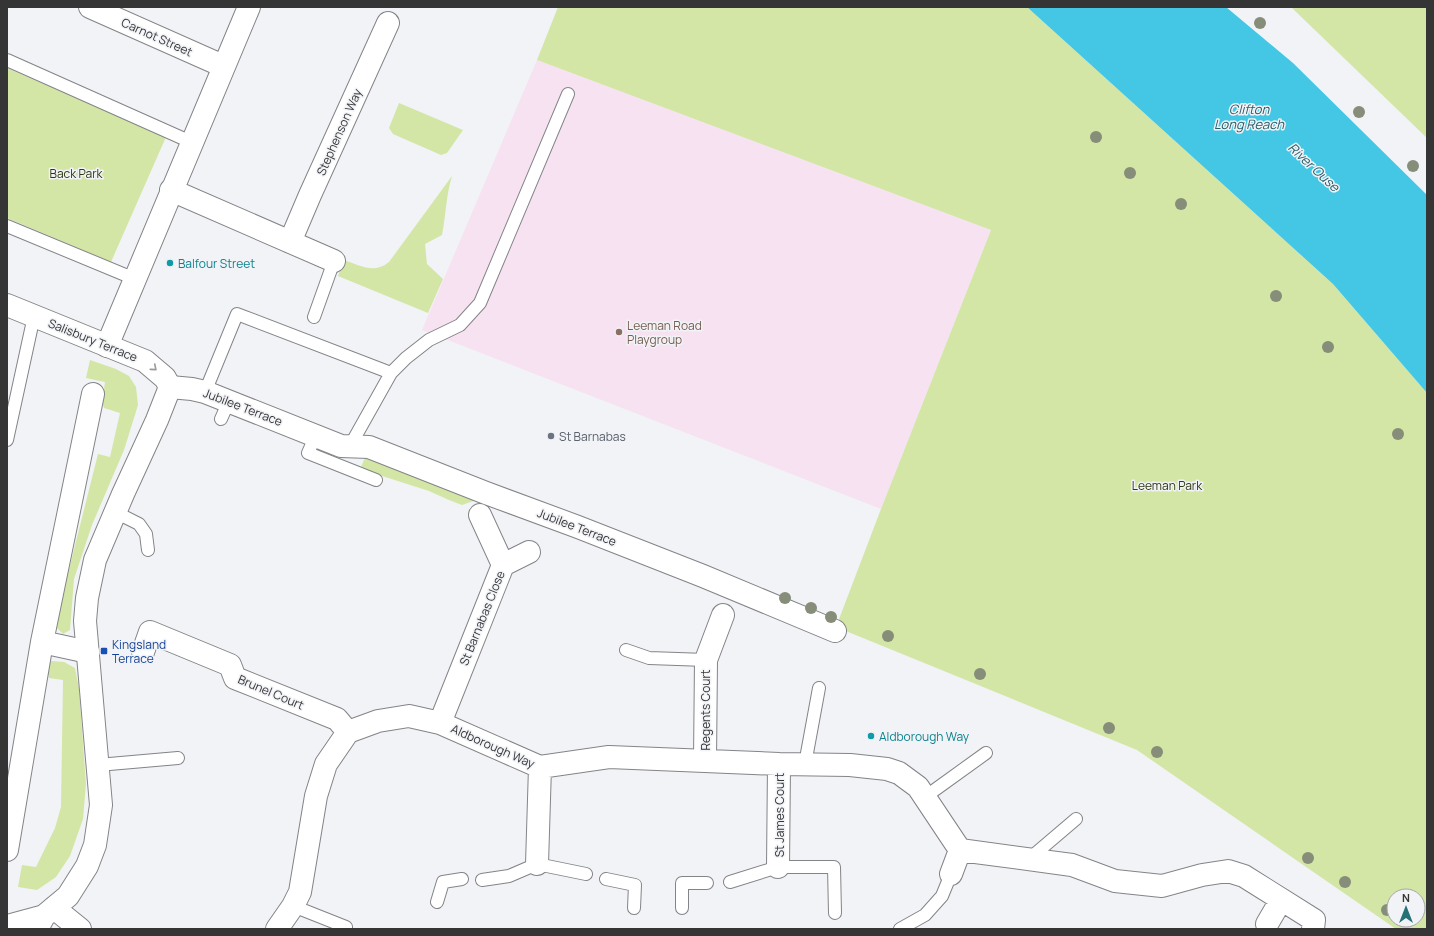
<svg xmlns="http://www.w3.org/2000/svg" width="1434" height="936" viewBox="0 0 1434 936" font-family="Manrope,sans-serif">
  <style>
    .commercial { fill: #f7e2f2 }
    .green { fill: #d3e6a6; fill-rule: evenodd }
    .water { fill: #43c7e5 }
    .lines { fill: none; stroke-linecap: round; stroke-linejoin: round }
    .lane-casing { stroke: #838487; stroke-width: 14 }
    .street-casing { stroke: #838487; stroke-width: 24 }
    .secondary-casing { stroke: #838487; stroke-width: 24 }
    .lane { stroke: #fff; stroke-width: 12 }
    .street { stroke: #fff; stroke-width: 22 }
    .secondary { stroke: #fff; stroke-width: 22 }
    .tree { fill: #868d79 }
    .oneway { stroke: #9a9a9a }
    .culture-dot { fill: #0f9aa8; stroke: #f1f3f6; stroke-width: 1.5 }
    .education-dot { fill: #8d6e63; stroke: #f1f3f6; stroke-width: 1.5 }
    .worship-dot { fill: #6b7280; stroke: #f1f3f6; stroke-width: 1.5 }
    .transit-dot { fill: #1a4fb4; stroke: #f1f3f6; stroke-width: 1.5 }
    .labels { text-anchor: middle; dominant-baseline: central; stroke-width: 3; stroke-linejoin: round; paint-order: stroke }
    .street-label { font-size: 12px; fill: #353536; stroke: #f1f3f6 }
    .park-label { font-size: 12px; fill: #2f3913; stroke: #f1f3f6 }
    .culture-label { font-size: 12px; fill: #0d838f; stroke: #f1f3f6; text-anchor: start }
    .education-label { font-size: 12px; fill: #785e54; stroke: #f1f3f6; text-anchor: start }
    .worship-label { font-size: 12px; fill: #5b616d; stroke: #f1f3f6; text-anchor: start }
    .transit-label { font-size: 12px; fill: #164399; stroke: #f1f3f6; text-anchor: start }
    .water-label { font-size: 13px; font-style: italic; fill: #285d6a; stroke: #f1f3f6 }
  </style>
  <rect width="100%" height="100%" fill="#f1f3f6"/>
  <path class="commercial" d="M537,60l454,170 -110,279 -459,-179z"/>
  <path class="green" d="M558,7h469l306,277 94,109v536h-31l-259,-179 -301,-123 45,-118 110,-279 -454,-170zM1394,896h24v24h-24z
    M1291,7h136v131z
    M7,68l159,69 -55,125 -104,-44z
    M399,103l64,27 -16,23 -6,2 -48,-21 -4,-6z
    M452,176c-6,19 -6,39 -10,59l-17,9 2,20 16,15 -15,34 -90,-37 6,-16c17,6 30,14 45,2z
    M90,360l26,9 13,7 7,11 2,18 -14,45 -32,75 -18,54 -4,51 -7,4 -6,-6 1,-15 40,-159 12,3 10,-44 -16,-5 -2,-6 3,-20 -19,-4z
    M366,455l113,44 -17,6 -13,-5 -20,-9 -50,-16 -18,-8z
    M51,661l13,1 11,6 4,20 7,96 -3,35 -13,37 -14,21 -19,13 -19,-3 4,-22 14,2 19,-39 6,-21 2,-127 -14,-2 -2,-9z"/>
  <path class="water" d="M1027,7h199l67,56 134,132v198l-94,-109z"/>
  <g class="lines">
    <g class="lane-casing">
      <path id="lane" d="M7,60l184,82
        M7,226l128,53
        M314,317l20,-56
        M205,392l32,-78 154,59
        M221,419l8,-18
        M316,435l-8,18 68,27
        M7,440l27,-124
        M350,446l41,-73 15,-15 23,-18 31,-15 20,-22 88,-209
        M115,512l24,12 7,10 2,16
        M626,650l23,8 57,2
        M805,764l14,-76
        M98,765l80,-7
        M925,797l61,-44
        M1029,859l47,-40
        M606,879l29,6 -1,23
        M482,880l27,-4 28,-12 49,10
        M730,882l48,-15h56l1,46
        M437,902l6,-20 19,-3
        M293,906l53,21
        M682,908v-25h25
        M900,929l25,-14 17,-19 9,-22"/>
    </g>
    <g class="street-casing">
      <path id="street" d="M90,7l133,59
        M171,190l163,71
        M290,242l20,-47 78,-172
        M107,346l142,-339
        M170,387l22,2 13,3 136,54 28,1 117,46 92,34 125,49 132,55
        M503,565l26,-13
        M42,642l46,10
        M143,652l7,-20 80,33 5,13 102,41 11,13
        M440,723l63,-158 -23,-50
        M705,760l1,-100 17,-45
        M7,850l35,-208 51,-248
        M537,864l3,-97
        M778,867l1,-103
        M951,874l9,-24
        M54,908l26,21
        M1267,924l14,-24
        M277,929l16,-23 7,-14 16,-96 10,-32 22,-32 30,-11 31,-5 31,7 100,44 69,-10 170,7 71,1 37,4 12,4 19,14 42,63 112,15 43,16 47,5 40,-11 26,-4 16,5 70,44 -1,9"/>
    </g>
    <g class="secondary-casing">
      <path id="secondary" d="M7,305l138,56 20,17 5,9 -13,33 -34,74 -28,66 -8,38 -2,23 16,184 -6,40 -8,21 -19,30 -24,20 -7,13
        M7,926l37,-10"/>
    </g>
    <use href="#lane" class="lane"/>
    <use href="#street" class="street"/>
    <use href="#secondary" class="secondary"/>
  </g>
  <g class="tree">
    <circle cx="1260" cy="23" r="6"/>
    <circle cx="1359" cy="112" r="6"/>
    <circle cx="1096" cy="137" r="6"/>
    <circle cx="1413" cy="166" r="6"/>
    <circle cx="1130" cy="173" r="6"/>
    <circle cx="1181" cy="204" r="6"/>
    <circle cx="1276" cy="296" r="6"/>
    <circle cx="1328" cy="347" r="6"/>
    <circle cx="1398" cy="434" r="6"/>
    <circle cx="785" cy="598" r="6"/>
    <circle cx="811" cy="608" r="6"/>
    <circle cx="831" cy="617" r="6"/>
    <circle cx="888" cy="636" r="6"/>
    <circle cx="980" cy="674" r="6"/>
    <circle cx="1109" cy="728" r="6"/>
    <circle cx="1157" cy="752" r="6"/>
    <circle cx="1308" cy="858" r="6"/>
    <circle cx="1345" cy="882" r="6"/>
    <circle cx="1387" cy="910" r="6"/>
  </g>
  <defs><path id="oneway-chevron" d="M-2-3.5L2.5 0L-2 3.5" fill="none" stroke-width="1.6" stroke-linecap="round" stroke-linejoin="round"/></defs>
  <use class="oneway" href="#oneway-chevron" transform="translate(154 368) rotate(40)"/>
  <g class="culture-dot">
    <circle cx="170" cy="263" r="4"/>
    <circle cx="871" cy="736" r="4"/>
  </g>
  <circle class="education-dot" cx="619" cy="332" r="4"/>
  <circle class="worship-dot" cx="551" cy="436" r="4"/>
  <rect class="transit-dot" x="100" y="647" width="8" height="8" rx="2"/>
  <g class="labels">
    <g class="street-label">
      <text transform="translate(157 37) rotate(24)">Carnot Street</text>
      <text transform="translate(339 132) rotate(-66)">Stephenson Way</text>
      <text transform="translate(93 340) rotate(22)">Salisbury Terrace</text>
      <text transform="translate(243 407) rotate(21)">Jubilee Terrace</text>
      <text transform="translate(577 527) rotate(21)">Jubilee Terrace</text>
      <text transform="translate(482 618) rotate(-68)">St Barnabas Close</text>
      <text transform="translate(271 692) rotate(23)">Brunel Court</text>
      <text transform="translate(705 710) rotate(-90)">Regents Court</text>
      <text transform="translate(493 746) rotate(24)">Aldborough Way</text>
      <text transform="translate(779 815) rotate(-90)">St James Court</text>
    </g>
    <g class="park-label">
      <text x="76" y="173">Back Park</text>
      <text x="1167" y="485">Leeman Park</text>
    </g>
    <g class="culture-label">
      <text x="178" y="263">Balfour Street</text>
      <text x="879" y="736">Aldborough Way</text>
    </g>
    <g class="education-label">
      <text x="627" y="325">Leeman Road<tspan x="627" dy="14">Playgroup</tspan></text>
    </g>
    <g class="worship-label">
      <text x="559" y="436">St Barnabas</text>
    </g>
    <g class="transit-label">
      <text x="112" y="644">Kingsland<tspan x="112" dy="14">Terrace</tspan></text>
    </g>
    <g class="water-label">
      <text x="1249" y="109">Clifton<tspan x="1249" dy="15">Long Reach</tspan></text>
      <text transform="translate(1314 167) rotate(43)">River Ouse</text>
    </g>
  </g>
  <rect width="1434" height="936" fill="none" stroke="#353536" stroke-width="16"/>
  <g transform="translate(1406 908)"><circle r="19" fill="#f1f3f6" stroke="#a6a7a9"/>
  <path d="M0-3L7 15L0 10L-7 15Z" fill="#267175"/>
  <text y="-6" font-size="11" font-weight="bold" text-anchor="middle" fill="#353536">N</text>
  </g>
</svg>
